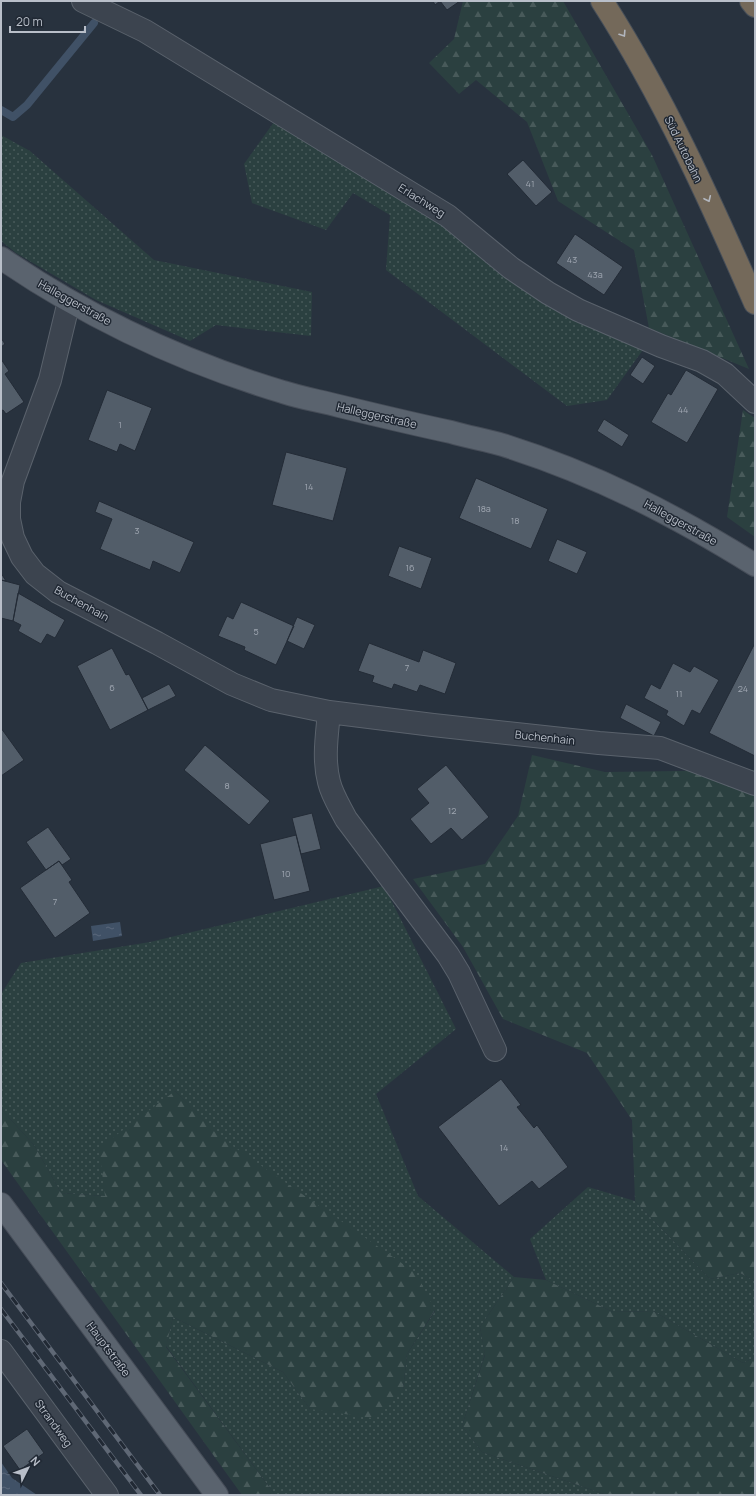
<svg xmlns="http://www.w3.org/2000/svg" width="756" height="1496" viewBox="0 0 756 1496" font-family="Manrope,sans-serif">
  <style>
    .grass { fill: url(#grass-dots) }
    .forest { fill: url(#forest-firs) }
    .water { fill: url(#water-ripples) }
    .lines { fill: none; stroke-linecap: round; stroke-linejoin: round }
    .stream { stroke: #405166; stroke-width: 8 }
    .building { fill: #525d69; stroke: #232b36 }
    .minor-casing { stroke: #5a626c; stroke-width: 24 }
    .major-casing { stroke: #464d58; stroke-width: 24 }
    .highway-casing { stroke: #474f59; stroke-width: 24 }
    .minor { stroke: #3c444f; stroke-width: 22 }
    .major { stroke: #5a636e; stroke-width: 22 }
    .highway { stroke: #74695a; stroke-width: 22 }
    .rail-casing { stroke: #5f6875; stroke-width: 4.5 }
    .rail { stroke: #212934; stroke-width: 3; stroke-dasharray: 9; stroke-linecap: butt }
    .oneway { stroke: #b2b6be }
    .labels { text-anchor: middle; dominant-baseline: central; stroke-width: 3; stroke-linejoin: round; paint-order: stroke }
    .number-label { font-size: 9px; fill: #9fa6b1 }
    .street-label { font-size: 11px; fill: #b9bfc9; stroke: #212934 }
  </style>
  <defs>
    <pattern id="grass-dots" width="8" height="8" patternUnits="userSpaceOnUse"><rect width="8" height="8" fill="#2b4040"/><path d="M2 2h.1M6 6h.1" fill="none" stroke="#485a5a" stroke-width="1.8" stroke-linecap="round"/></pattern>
    <pattern id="forest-firs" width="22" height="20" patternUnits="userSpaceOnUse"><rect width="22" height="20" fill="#2b4040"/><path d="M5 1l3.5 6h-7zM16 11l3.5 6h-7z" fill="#485a5a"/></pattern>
    <pattern id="water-ripples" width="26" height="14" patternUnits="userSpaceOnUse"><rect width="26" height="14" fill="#405166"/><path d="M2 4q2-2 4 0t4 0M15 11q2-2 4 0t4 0" fill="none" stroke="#5a687b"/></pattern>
  </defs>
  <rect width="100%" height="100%" fill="#28323e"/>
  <path class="grass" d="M274,122l136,79 136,103 99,43 -38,53 -40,6 -181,-136 4,-55 -37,-22 -27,37 -74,-27 -8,-39z
    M1,135l29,16 124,109 158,32 -1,44 -95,-11 -26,16 -94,-41 -80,-47 -15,-12z
    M384,886l72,143 -80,65 42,102 96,81 -34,50 5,27 -23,72 20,26 125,43h-332l-109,-149 7,-29 110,55 27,37 93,-19 4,-36 28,-43 -215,-173 -45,-47 -70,105 -44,-3 -27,-48 -33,-36v-115l20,-31 129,-21z
    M588,1187l47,14 75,78 30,-6 15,8v76l-12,6 -90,-52 -40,1 -67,-32 -16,-41z"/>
  <path class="forest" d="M463,1h100l89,154 97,214 -100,-41 -15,-78 -76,-49 -31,-79 -51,-42 -17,14 -30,-31 25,-24z
    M743,410l12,8v119l-28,-20z
    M532,755l73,17 150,-2v511l-15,-8 -30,6 -75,-78 -3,-81 -45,-67 -84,-34 -40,-72 -50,-68 72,-15 33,-48z
    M175,1091l46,47 195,135 19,37 -28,44 -4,36 -31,28 -62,-9 -27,-37 -110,-55 -7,30 109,148h-33l-241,-335v-51l33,36 27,48 44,3 -6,-48z
    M514,1277l32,3 67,32 40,-1 90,52 12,-6v138h-148l-125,-43 -20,-26 23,-71 -5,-28z"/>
  <path class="water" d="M120,922l2,14 -29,5 -2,-15z
    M1,1462l11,16 25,17h-36z"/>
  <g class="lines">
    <path class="stream" d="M1,110l12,7 14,-12 67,-82"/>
  </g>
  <path class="building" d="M433,1h27l-13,9 -7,-9 -5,4z
    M523,160l29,32 -16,14 -29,-32z
    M575,234l48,33 -19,28 -48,-32z
    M1,338l4,6 -4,3z
    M642,357l13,9 -12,18 -13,-9z
    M1,359l8,12 -4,3 19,28 -18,12 -3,-4 -2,1z
    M686,370l32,19 -31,54 -36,-21 17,-29 3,2z
    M107,390l45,18 -17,43 -15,-7 -3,8 -29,-12z
    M604,419l25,16 -7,12 -25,-16z
    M286,452l61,16 -14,53 -61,-16z
    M476,478l72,31 -17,40 -72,-31z
    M99,501l95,41 -14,31 -27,-12 -3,9 -50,-21 12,-30 -17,-7z
    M557,539l30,13 -10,22 -29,-13z
    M399,546l33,12 -11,31 -33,-13z
    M1,573l5,8 -5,-1z
    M1,580l19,5 -7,36 -12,-3z
    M18,593l47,27 -10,18 -8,-4 -6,10 -23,-13 3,-6 -8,-4z
    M241,602l53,24 -18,39 -32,-15 1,-3 -27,-11 9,-20 6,3z
    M297,617l18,8 -11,24 -17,-8z
    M369,643l50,19 4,-12 33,13 -11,31 -25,-9 -3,7 -23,-8 -2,5 -20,-7 2,-6 -16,-5z
    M755,643v113l-46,-23z
    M112,648l14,27 3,-1 19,36 -38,20 -33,-64z
    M673,663l17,9 4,-6 25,14 -19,34 -8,-4 -8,16 -18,-11 2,-4 -24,-13 7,-14 9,5z
    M169,684l7,12 -28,14 -6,-12z
    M626,704l35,18 -7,14 -34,-18z
    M1,728l23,32 -23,16z
    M205,745l65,56 -21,24 -65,-55z
    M446,765l43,52 -27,23 -11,-12 -20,16 -21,-25 19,-16 -12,-14z
    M312,813l9,36 -20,5 -9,-36z
    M48,827l23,32 -9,6 -3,-4 -13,9 -20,-28z
    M296,835l14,56 -36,9 -14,-56z
    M59,861l13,19 -3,2 21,31 -35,25 -35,-50z
    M501,1079l20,26 -4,2 17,21 3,-3 31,42 -29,22 -7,-8 -33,25 -61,-79z
    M27,1429l17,24 -24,17 -17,-24z"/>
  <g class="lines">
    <g class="minor-casing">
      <path id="minor" d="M83,1l62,30 303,185 63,52 37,25 30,17 83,36 41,15 23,13 30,28
        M69,301l-19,79 -37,101 -4,21v17l4,19 9,19 13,17 23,18 99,51 75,41 39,16 58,12 104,13 166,18 61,5 95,36
        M329,712c-2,23 -6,47 0,70 3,13 11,25 17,37l102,136 11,18 36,77
        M1,1351l106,144"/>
    </g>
    <g class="major-casing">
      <path id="major" d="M1,258c86,59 182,104 282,134 18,6 37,9 56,14 37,9 74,18 112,26 17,5 35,8 52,13 92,29 170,69 252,120
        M1,1204l216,291"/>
    </g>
    <g class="highway-casing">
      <path id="highway" d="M602,1c61,95 108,199 153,302
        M751,1l4,5"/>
    </g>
    <use href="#minor" class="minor"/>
    <use href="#major" class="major"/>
    <use href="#highway" class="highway"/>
    <g class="rail-casing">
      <path id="rail" d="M1,1283l159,212
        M1,1309l140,186"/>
    </g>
    <use href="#rail" class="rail"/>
  </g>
  <defs><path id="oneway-chevron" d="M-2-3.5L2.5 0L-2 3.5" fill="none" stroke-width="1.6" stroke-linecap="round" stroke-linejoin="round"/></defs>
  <g class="oneway">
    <use href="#oneway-chevron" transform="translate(623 34) rotate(57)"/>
    <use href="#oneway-chevron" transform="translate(708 199) rotate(65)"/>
  </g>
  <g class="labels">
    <g class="number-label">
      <text x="530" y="183">41</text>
      <text x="572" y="259">43</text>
      <text x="595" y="274">43a</text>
      <text x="683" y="409">44</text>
      <text x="120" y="424">1</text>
      <text x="309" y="486">14</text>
      <text x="484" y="508">18a</text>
      <text x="515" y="520">18</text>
      <text x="137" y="530">3</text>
      <text x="410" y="567">16</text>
      <text x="256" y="631">5</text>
      <text x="407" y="667">7</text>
      <text x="112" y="687">6</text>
      <text x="743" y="688">24</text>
      <text x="679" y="693">11</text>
      <text x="227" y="785">8</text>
      <text x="452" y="810">12</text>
      <text x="286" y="873">10</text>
      <text x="55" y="901">7</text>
      <text x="504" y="1147">14</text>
    </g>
    <g class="street-label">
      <text transform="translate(684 149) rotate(64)">Süd Autobahn</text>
      <text transform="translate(422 200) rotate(32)">Erlachweg</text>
      <text transform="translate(75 302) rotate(29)">Halleggerstraße</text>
      <text transform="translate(377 415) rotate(13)">Halleggerstraße</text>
      <text transform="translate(681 522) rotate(29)">Halleggerstraße</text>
      <text transform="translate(82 603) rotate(29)">Buchenhain</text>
      <text transform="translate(545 737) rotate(6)">Buchenhain</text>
      <text transform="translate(109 1349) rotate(53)">Hauptstraße</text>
      <text transform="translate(54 1423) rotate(54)">Strandweg</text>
    </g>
  </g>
  <rect width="756" height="1496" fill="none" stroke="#b9bfc9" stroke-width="4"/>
  <g transform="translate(28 1468) rotate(48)" stroke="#212934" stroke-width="3" paint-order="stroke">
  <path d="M0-3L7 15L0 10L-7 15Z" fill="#b9bfc9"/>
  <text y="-6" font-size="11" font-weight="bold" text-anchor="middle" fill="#b9bfc9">N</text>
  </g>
  <path d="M10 26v6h75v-6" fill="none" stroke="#b9bfc9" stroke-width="2"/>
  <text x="16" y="26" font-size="12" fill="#b9bfc9" stroke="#212934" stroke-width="3" paint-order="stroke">20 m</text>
</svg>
